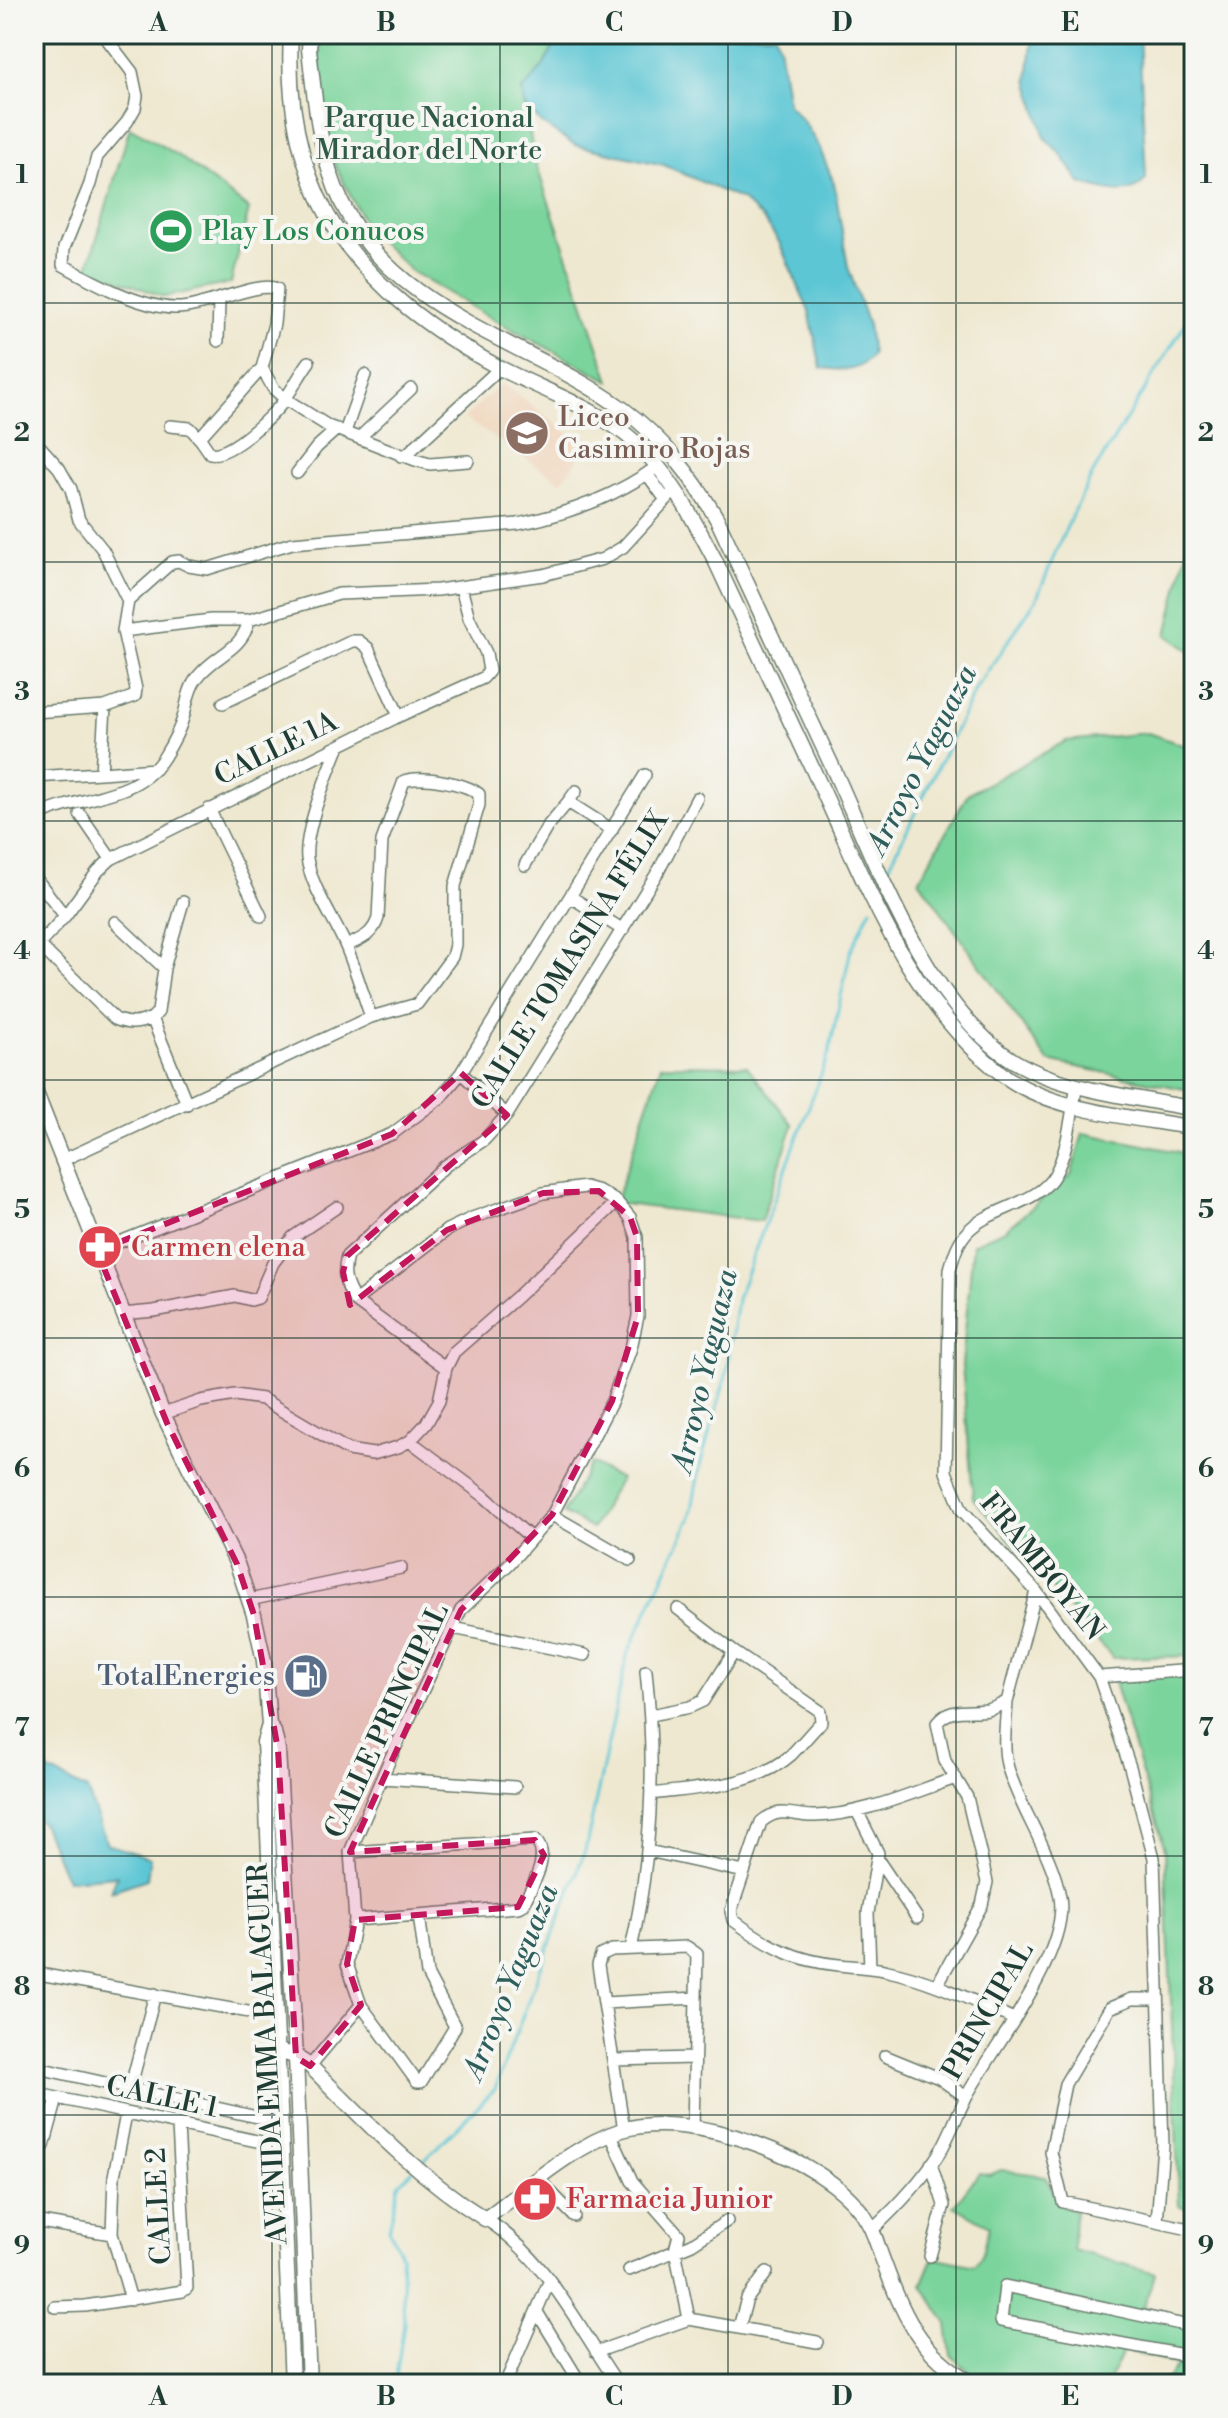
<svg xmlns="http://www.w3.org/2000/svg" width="1228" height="2418" viewBox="0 0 1228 2418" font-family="'Libre Bodoni',serif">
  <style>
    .built { fill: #f0d6bc }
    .green { fill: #7ad49b; stroke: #4c8868; stroke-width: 2 }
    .water { fill: #5bc6d4; stroke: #3d8284; stroke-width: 2 }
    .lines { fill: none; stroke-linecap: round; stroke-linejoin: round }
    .stream { stroke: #5bc6d4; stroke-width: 3 }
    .minor-casing { stroke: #68796b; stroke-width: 14 }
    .tertiary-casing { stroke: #68796b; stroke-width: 17 }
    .minor { stroke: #fff; stroke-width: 11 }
    .tertiary { stroke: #fff; stroke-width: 14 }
    .marked { fill: #c2185b; fill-opacity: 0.2; stroke: #c2185b; stroke-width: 6; stroke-dasharray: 16 10; stroke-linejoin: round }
    .grid { fill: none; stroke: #1f3d34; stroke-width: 2; stroke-opacity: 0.55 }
    .labels { text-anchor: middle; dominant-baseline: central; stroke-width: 8; stroke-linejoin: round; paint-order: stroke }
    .park-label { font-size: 28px; fill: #315b49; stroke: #f6f6f2 }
    .leisure-label { font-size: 28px; fill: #27864d; stroke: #f6f6f2; text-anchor: start }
    .education-label { font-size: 28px; fill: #785e54; stroke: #f6f6f2; text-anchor: start }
    .street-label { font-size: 28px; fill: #1f3d34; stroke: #f6f6f2 }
    .health-label { font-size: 28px; fill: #be3a42; stroke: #f6f6f2; text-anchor: start }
    .service-label { font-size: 28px; fill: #4e5e75; stroke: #f6f6f2; text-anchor: end }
    .water-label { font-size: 30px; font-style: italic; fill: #2e5f5c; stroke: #f6f6f2 }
    .neatline { fill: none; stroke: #1f3d34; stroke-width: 3 }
    .grid-label { font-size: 26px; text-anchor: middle; font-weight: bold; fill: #1f3d34 }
  </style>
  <rect width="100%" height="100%" fill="#f6f6f2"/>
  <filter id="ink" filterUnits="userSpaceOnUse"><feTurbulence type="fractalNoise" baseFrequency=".0125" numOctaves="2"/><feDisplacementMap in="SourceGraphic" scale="16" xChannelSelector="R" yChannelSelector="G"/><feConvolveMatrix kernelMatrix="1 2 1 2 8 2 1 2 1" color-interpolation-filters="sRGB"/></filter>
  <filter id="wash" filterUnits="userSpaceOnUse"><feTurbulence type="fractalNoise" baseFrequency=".006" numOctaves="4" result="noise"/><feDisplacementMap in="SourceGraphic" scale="32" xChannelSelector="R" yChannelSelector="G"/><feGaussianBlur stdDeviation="1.8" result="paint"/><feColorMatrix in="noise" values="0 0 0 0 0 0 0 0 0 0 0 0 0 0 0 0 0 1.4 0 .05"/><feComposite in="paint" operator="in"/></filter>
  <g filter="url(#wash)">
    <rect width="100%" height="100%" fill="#efe8d0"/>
    <path class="built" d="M502,383l85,64 -26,35 -97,-64z"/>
    <path class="green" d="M319,34h237c-2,23 -19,40 -34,57l13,70 75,220 -116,-61 -82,-48 -45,-43 -39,-78 -8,-72z
      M130,127l49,29 70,53 -18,74 -67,14 -76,-29z
      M1194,520v134l-27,-19z
      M1148,733l46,16v342l-146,-30 -129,-181 49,-86 98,-53z
      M661,1065l86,1 46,59 -32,96 -146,-18z
      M1083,1133l111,22v501l-81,2 -140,-160 -11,-133 11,-121 32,-14 66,-55z
      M591,1463l29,16 -28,50 -29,-16z
      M1194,1671v539l-15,-4 -14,-357 -53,-173z
      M1001,2170l44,6 13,27 17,8 -2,39 82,23 -11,33 50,25v53h-32l16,-19 -54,-15 -17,34h-113l-24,-12 -19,-17 -4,-31 -25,-39 10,-24 6,-3 37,8 6,-9 8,-31 -35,-20 25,-33 11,2z
      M1190,2232l4,1v43l-10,-2z"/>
    <path class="water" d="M556,34h219l4,11 9,59 16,18 15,25 15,36 14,84 20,58 4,30c-15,19 -28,15 -51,13l-12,-57 -30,-69 -16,-23 -21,-19 -78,-35 -89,-20 -33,-21 -18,-19 -2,-14c15,-17 32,-34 34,-57z
      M1033,34h106l7,145c-17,22 -43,10 -66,4l-19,-29 -16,-16 -17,-58z
      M34,1749l7,18 46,23 20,54 43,14 -3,21 -36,12 6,-15 -50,4 -25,-57 -8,-6z"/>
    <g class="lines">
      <path class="stream" d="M885,875l91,-187 60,-88 26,-63 31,-64 96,-155 5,-23
        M419,2165l76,-76 90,-238 42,-196 63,-136 11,-57 25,-86 11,-77 92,-246 21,-100 21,-45
        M395,2384l9,-61 -3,-68 -12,-26 10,-45 14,-14"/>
    </g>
  </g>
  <g filter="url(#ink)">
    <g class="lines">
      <g class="minor-casing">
        <path id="minor" d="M103,34l29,38 5,24 -2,12 -8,14 -30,35 -7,27 -26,64 -1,17c30,17 76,42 111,43 27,2 84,-28 103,-19l-3,35 -12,44 11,20 12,11 43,27 87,34 15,4 38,-3
          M218,341l1,-41
          M262,368l-60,67 -1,5 9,13c19,5 64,-38 75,-54 9,-12 15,-25 24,-37
          M170,426l20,2 11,12
          M345,432l20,-57
          M360,437l51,-48
          M34,440l25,28 12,21 8,31 24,30 25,51
          M401,456l5,-1 94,-87
          M297,473l20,-26 20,-18
          M647,474l19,26
          M128,601l44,-39 7,-1 10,5 18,3 85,-26 226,-19c50,-10 99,-28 140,-58
          M123,631l88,-11h38l90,-26 99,-4 105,-15 60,-16 20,-12 53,-58
          M223,703l129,-62h7l9,7 31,68
          M34,712l71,-5 30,-11 1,-7 -13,-58 5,-30
          M339,746c-11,27 -35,84 -32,112 3,26 26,60 37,84 11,24 18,50 27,75
          M101,773l54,-4
          M34,777l67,-4 4,-66
          M568,802l8,-11
          M209,809l52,107
          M80,814l31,45
          M34,818c42,-23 102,-17 130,-61 8,-13 15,-25 19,-39 4,-13 5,-29 14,-40 17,-24 45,-26 52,-58
          M525,865l22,-38 21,-25 44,28
          M34,876l31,40
          M571,897l52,33
          M115,922l49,46
          M39,945l76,74c14,6 23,5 37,-1
          M34,950l31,-34 33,-45 13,-12 288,-143 84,-38 6,-7 -3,-18 -17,-35 -8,-31
          M152,1018l6,-6 6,-44 19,-66
          M152,1018l35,86
          M461,1073l46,42
          M1077,1085c-6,29 -8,63 -22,89 -17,31 -64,33 -87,57 -10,10 -14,24 -18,38l-4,203 16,38 74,81 63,86 31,90 24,91 9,287 -6,77
          M63,1160l308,-143 46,-13 35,-47 3,-12v-59l24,-81v-11c-14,-11 -58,-19 -75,-13l-22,60 -4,77c-5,17 -17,21 -32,28
          M97,1251l295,-117 48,-36 21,-25 184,-298
          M122,1314l32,-3 81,-15 16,4 7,-2 15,-35 20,-26 44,-30
          M446,1368l-91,-67c-10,-17 -13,-26 -8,-45l98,-90 39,-26 23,-25 152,-245 38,-72
          M163,1414l38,-13 34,-6 27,4 86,51 25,4 25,-7 12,-6 16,-17 13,-23 7,-33 8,-16 64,-56 99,-94
          M410,1441l74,55 47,42
          M552,1515l78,45
          M249,1600l152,-32
          M453,1628l132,27
          M1099,1677l95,-7
          M651,1715l39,-8 13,-6 31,-49
          M382,1778l133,9
          M956,1778c-46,15 -93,37 -141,38 -22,1 -34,-11 -54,6l-30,89 2,9c35,26 62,41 106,45 16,2 33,2 49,6 44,9 85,30 126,48
          M652,1794c45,-6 103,-7 139,-39 10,-10 20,-22 30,-33l-1,-11 -86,-59 -56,-43
          M857,1811l21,42 -10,60 2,55
          M648,1851l96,21
          M350,1852l185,-12c17,16 -4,47 -12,65l-5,2 -163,13
          M878,1860l39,58
          M631,1949c21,-92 25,-184 15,-278
          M34,1973l242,44
          M937,1985l45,-80 5,-23 -20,-85 -22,-36 -8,-38c13,-17 33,-10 51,-13 7,-2 13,-6 19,-8l29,-111
          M1158,1999h-26l-22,9 -45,76 -14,68 12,50 131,28
          M604,2003l92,-5
          M361,2005l56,77h4l34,-55 -28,-53 -8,-59
          M885,2056l54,22 27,19
          M613,2060l81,-2
          M310,2066l51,-61 -14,-41 8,-44 -5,-68 40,-93 71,-149 49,-47 42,-48 60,-114 19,-53 7,-32 -1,-79 -7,-20 -13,-15 -18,-11 -14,-4 -42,6 -71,25 -25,12 -92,71
          M34,2067l245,55
          M130,2089l25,-95
          M34,2093l246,53
          M126,2114l-12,62 -2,58 19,66
          M624,2130l-26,-165 3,-10 11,-5 75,-3 10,7 -4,174
          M611,2135l21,46 47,54 -4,15 14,69
          M34,2146h10l13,-47
          M539,2180l35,36
          M485,2219c61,37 93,108 133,165
          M34,2221l78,13
          M872,2230c26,-24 49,-48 68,-78 10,-17 17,-37 26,-55 26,-48 104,-145 94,-200 -8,-45 -39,-85 -52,-129 -6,-21 -2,-45 -1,-66
          M930,2256l14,-51 -13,-41
          M629,2270l63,-26 35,-23
          M55,2307l30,-1 98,-15 4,-3 -9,-162
          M537,2312l44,72
          M739,2327l8,-28 20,-27
          M1194,2327l-189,-41 -4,35 193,36
          M596,2352l93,-33 128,23
          M505,2384l44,-102"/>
      </g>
      <g class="tertiary-casing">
        <path id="tertiary" d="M291,34c-9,165 68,257 207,333 47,25 97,39 138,76 35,32 56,74 78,115 36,77 72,154 108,231 46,100 90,216 180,285 49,38 133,43 192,54
          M310,34l-1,15c6,52 10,106 33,154 55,113 187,137 281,206 41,30 69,67 94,110 38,83 77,165 115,247 42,91 94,241 182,295 50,30 123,36 180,48
          M34,1088l129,326 74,150 17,51 10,46 5,64 5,7 4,18 18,307 13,327
          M269,1725l-5,17 28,642
          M277,2050l19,7 14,9c57,57 107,110 175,153 42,-31 87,-73 137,-89 68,-21 203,27 242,86 9,12 12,25 17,39 21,57 37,99 93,129"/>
      </g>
      <use href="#minor" class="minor"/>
      <use href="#tertiary" class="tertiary"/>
    </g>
  </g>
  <path class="marked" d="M461,1073l46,42 -160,141 -4,16 7,33 97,-75 96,-37 56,-2 31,26 7,20 1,79 -26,85 -60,114 -91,95 -111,242 185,-12 9,15 -26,52 -163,13 -8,44 14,41 -51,61 -14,-9 -18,-307 -24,-135 -17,-51 -70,-141 -70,-172 295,-117z"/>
  <path class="grid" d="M272,34v2350M500,34v2350M728,34v2350M956,34v2350M34,303h1160M34,562h1160M34,821h1160M34,1080h1160M34,1338h1160M34,1597h1160M34,1856h1160M34,2115h1160"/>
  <defs>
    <g id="stadium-disc" transform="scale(2.3)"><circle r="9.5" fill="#2e9e5b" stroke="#f6f6f2"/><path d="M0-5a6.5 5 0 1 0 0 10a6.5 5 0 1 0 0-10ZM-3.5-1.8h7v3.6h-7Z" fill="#fff"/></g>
    <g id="school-disc" transform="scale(2.3)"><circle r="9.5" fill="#8d6e63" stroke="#f6f6f2"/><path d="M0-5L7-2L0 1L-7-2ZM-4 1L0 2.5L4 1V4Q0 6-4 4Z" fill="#fff"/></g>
    <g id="pharmacy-disc" transform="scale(2.3)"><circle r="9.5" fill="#e0444e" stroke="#f6f6f2"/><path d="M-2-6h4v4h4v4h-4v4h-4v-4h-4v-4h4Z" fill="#fff"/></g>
    <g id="fuel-disc" transform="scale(2.3)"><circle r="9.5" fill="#5c6f8a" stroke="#f6f6f2"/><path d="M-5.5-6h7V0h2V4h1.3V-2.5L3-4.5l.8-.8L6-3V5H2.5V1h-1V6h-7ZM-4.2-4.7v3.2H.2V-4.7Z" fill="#fff"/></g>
  </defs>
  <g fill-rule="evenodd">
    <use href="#stadium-disc" x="171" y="231"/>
    <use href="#school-disc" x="527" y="433"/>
    <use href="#pharmacy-disc" x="100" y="1247"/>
    <use href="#fuel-disc" x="306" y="1676"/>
    <use href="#pharmacy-disc" x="535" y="2199"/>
  </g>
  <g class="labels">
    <g class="park-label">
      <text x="429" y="118">Parque Nacional<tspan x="429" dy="32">Mirador del Norte</tspan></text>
    </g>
    <g class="leisure-label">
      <text x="202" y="231">Play Los Conucos</text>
    </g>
    <g class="education-label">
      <text x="558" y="417">Liceo<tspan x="558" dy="32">Casimiro Rojas</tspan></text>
    </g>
    <g class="street-label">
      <text transform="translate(276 749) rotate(-26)">CALLE 1A</text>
      <text transform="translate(570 960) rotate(-58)">CALLE TOMASINA FÉLIX</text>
      <text transform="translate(1042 1567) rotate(51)">FRAMBOYAN</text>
      <text transform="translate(387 1721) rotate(-65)">CALLE PRINCIPAL</text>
      <text transform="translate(988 2011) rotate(-60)">PRINCIPAL</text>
      <text transform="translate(268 2054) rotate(-93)">AVENIDA EMMA BALAGUER</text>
      <text transform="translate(162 2097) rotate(12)">CALLE 1</text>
      <text transform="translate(159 2206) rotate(-93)">CALLE 2</text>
    </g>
    <g class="health-label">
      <text x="131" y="1247">Carmen elena</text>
      <text x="566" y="2199">Farmacia Junior</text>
    </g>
    <g class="service-label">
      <text x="275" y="1676">TotalEnergies</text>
    </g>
    <g class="water-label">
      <text transform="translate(922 760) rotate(-63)">Arroyo Yaguaza</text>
      <text transform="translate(705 1371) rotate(-77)">Arroyo Yaguaza</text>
      <text transform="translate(511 1982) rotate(-68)">Arroyo Yaguaza</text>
    </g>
  </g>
  <rect width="1228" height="2418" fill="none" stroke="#f6f6f2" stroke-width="88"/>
  <rect x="44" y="44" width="1140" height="2330" class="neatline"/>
  <g class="grid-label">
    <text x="158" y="31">A</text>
    <text x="386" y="31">B</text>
    <text x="614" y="31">C</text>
    <text x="842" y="31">D</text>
    <text x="1070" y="31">E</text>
    <text x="22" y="183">1</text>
    <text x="1206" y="183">1</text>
    <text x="22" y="441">2</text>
    <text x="1206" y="441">2</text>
    <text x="22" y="700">3</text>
    <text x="1206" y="700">3</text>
    <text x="22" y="959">4</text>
    <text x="1206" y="959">4</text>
    <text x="22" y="1218">5</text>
    <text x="1206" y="1218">5</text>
    <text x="22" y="1477">6</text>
    <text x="1206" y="1477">6</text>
    <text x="22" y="1736">7</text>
    <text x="1206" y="1736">7</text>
    <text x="22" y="1995">8</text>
    <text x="1206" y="1995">8</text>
    <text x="22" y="2254">9</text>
    <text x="1206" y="2254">9</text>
    <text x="158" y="2405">A</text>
    <text x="386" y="2405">B</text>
    <text x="614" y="2405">C</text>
    <text x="842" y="2405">D</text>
    <text x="1070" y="2405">E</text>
  </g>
</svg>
